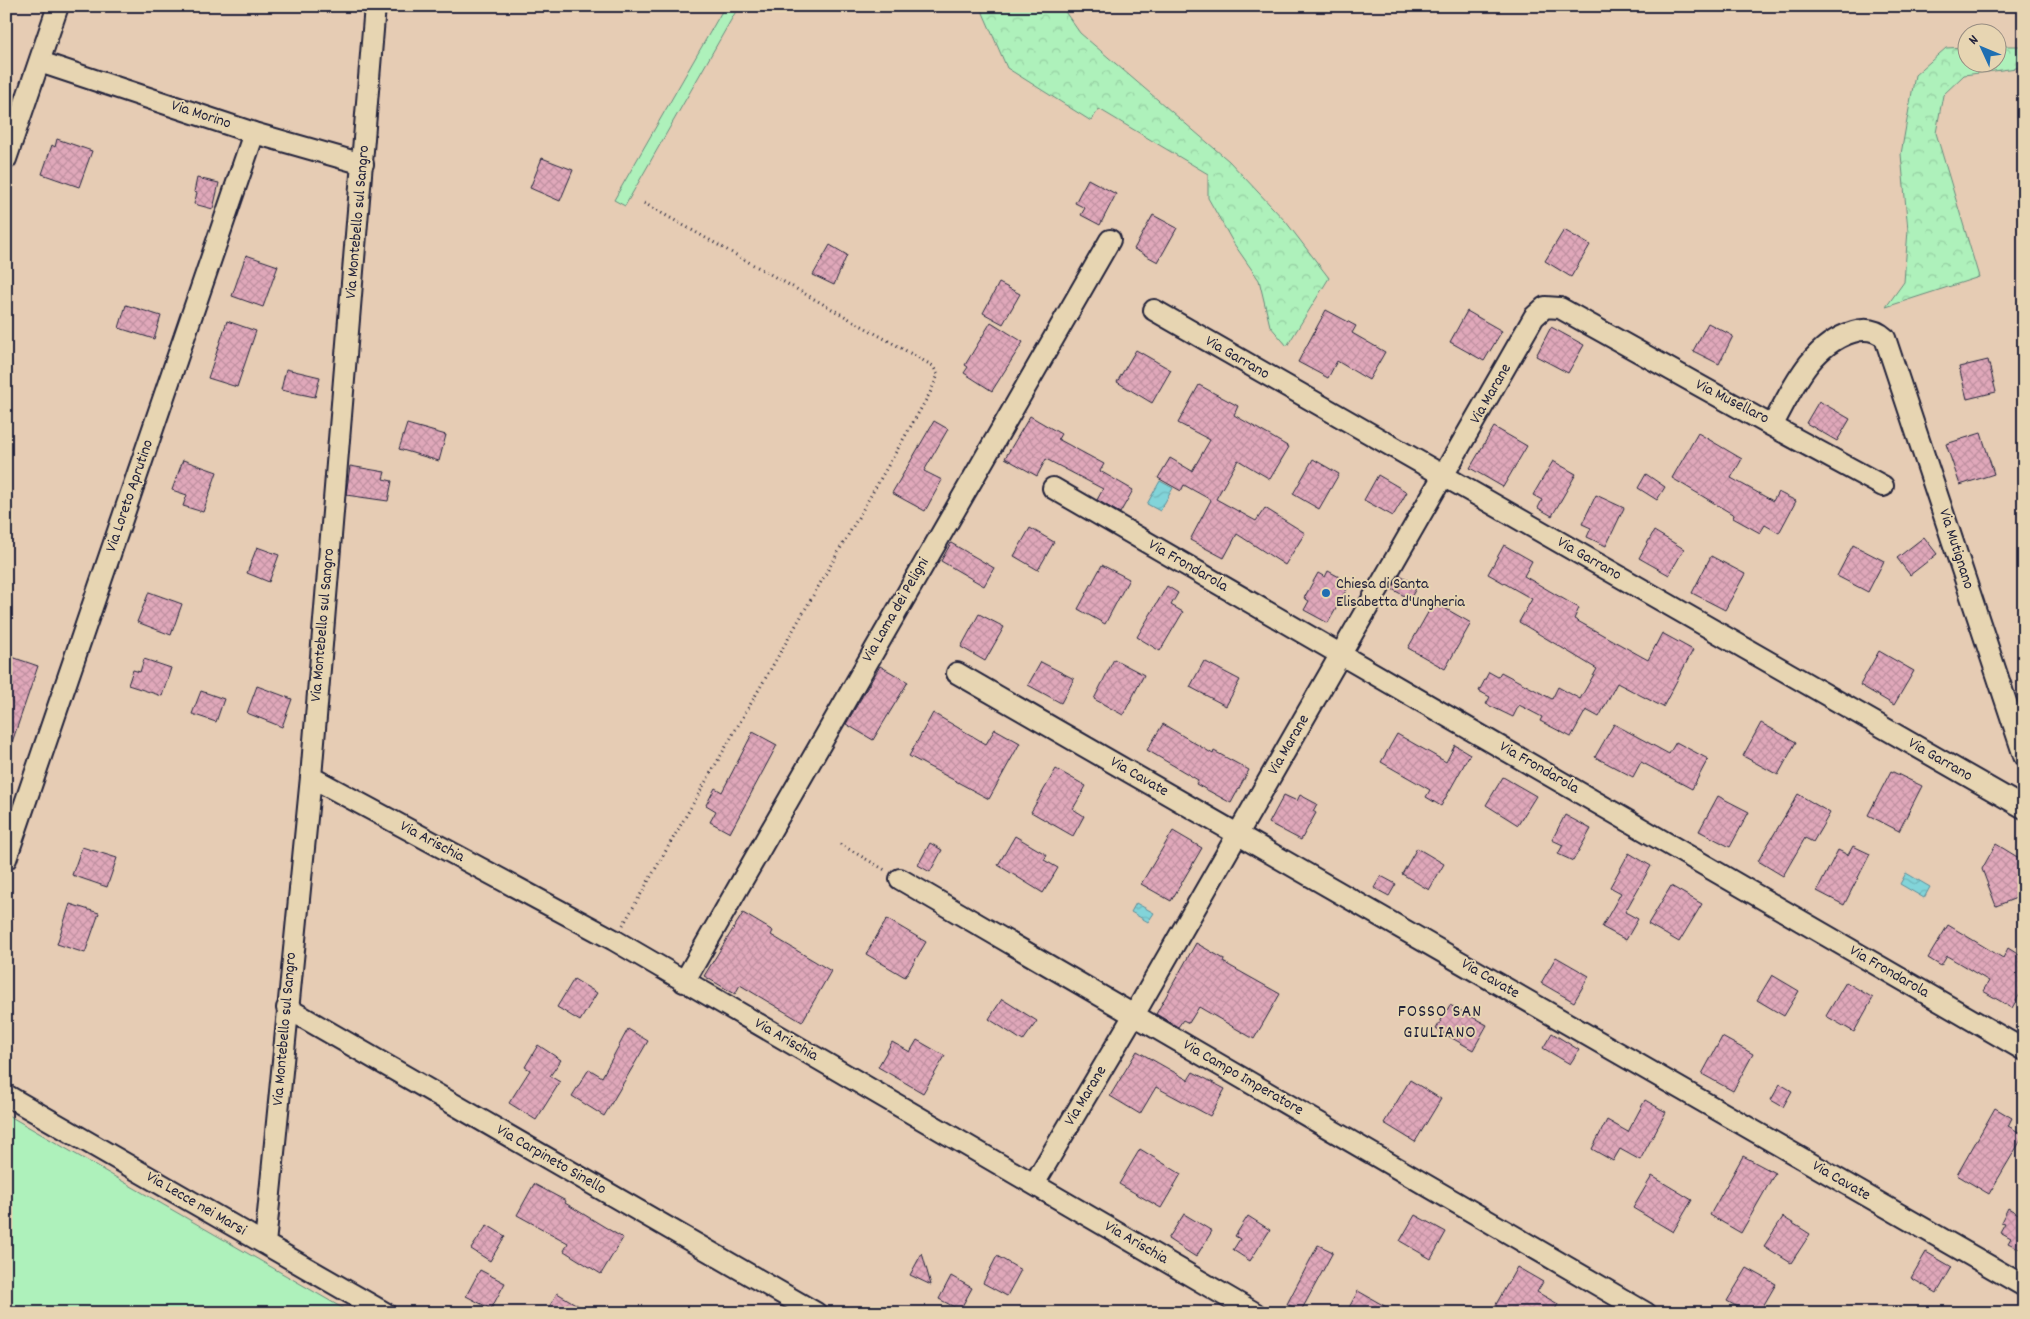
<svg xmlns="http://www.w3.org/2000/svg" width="2030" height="1319" viewBox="0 0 2030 1319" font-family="Dekko,sans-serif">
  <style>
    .grass { fill: #aef1bb; stroke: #688a7b }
    .forest { fill: url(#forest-crowns); stroke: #688a7b }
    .water { fill: url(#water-waves); stroke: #5c8d9a }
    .building { fill: url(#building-cross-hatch); stroke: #22223b }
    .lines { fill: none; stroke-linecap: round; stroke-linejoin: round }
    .minor-casing { stroke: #22223b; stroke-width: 24 }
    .path { stroke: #22223b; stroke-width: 3; stroke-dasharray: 1 4; stroke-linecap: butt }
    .minor { stroke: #e7d5b2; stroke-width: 20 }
    .poi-dot { fill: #1f6fb2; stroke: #e7d5b2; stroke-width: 2 }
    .labels { text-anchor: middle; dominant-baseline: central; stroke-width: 4; stroke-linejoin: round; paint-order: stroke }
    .street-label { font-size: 16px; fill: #22223b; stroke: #e7d5b2 }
    .poi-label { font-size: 16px; fill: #22223b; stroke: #e7d5b2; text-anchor: start }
    .neighbourhood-label { font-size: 18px; letter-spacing: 1px; fill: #22223b; stroke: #e7d5b2 }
  </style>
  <defs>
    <pattern id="forest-crowns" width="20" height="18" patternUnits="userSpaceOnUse" patternTransform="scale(1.25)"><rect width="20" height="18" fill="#aef1bb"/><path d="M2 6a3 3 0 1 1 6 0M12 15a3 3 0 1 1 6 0" fill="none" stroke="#95cea2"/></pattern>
    <pattern id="water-waves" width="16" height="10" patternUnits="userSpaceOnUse" patternTransform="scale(1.25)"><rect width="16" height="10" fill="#82d4d9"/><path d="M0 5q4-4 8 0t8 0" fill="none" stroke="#70b6bb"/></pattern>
    <pattern id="building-cross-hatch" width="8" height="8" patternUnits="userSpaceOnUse" patternTransform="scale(1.25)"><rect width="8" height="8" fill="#e0a8ba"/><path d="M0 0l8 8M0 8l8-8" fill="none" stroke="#c090a1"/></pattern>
  </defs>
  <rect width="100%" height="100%" fill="#e6ccb4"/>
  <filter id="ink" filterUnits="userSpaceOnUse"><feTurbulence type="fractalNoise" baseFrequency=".02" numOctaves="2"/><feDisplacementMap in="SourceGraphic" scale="10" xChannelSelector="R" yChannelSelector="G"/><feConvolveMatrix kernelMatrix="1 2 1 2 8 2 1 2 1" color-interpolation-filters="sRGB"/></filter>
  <g filter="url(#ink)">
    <path class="grass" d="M725,6h14l-114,200 -11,-6z
      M6,1114l345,199h-345z"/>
    <path class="forest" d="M980,6h81l19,27 149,128 57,61 43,56 -42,68 -17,-20 -11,-46 -25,-36 -26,-46v-24l-109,-65 -8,12 -84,-53z
      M1998,46h26v21l-60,8 -21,20 -7,38 43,144 -93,30 18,-25 4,-52 -7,-76 14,-79 31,-27 21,-1 1,15h30z"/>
    <path class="water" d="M1160,481l13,7 -13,23 -13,-7z
      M1906,873l24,14 -6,11 -24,-14z
      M1136,903l18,10 -6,9 -17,-10z"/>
    <path class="building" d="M57,139l35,12 -13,36 -37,-13 10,-29 3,2z
      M542,158l31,12 -13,31 -30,-13z
      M197,178l22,5 -6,26 -19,-5 3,-11 -3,-1z
      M1088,179l28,15 -16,31 -19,-10 4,-7 -10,-5z
      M1153,215l24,13 -19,34 -24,-13z
      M1564,230l26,15 -19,32 -26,-16z
      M830,245l17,10 -13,30 -21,-10z
      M246,255l32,11 -15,41 -31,-11z
      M999,283l21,11 -17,30 -20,-11z
      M126,305l35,11 -7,23 -35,-11z
      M1326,310l30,16 -4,7 33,19 -16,28 -32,-19 -9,17 -30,-16z
      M1467,311l35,20 -18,30 -34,-19z
      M227,321l29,10 -19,56 -29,-9z
      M991,322l32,20 -31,49 -28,-18 4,-6 -3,-2z
      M1708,323l25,13 -14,28 -26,-13z
      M1551,327l33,18 -16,28 -32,-17z
      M1136,350l35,20 -19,33 -35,-21z
      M1988,360l8,32 -29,7 -8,-32z
      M286,369l34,8 -5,20 -34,-7z
      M1199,385l39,21 -4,9 55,32 -19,32 -32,-19 -22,39 40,22 9,-13 40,25 -20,32 -48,-31 -13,24 -34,-18 21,-40 -27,-15 -3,6 -23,-13 12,-20 22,13 18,-31 -32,-17z
      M1819,401l31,18 -13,22 -31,-18z
      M1030,416l31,18 -3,5 46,25 -4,7 33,19 -13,23 -23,-13 6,-11 -57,-30 -9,17 -32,-18z
      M934,421l14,8 -24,42 18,9 -17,31 -33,-18z
      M407,424l39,11 -7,26 -40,-12z
      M1494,427l33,19 -24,41 -33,-19z
      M1698,433l44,26 -11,19 42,23 5,-9 18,9 -17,32 -14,-8 -5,8 -27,-15 1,-3 -62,-37z
      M1981,433l13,41 -34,11 -14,-41z
      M1313,459l26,15 -20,35 -26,-15z
      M183,460l34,12 -14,40 -20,-6 4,-11 -15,-5z
      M1553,461l23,13 -24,42 -14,-8 4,-8 -9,-5z
      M350,466l35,6 -2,7 9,2 -4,20 -42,-6z
      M1646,474l19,13 -8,13 -19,-12z
      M1378,475l29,17 -14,24 -29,-16z
      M1596,495l28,13 -18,38 -19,-9 4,-9 -9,-4z
      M1030,528l24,14 -16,28 -24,-14z
      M1654,531l30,18 -15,26 -30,-17z
      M1924,537l13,17 -27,21 -13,-17z
      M951,543l43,25 -10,18 -43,-25z
      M1504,545l28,16 -8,15 55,32 -5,11 74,41 14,-27 31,17 -30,57 -46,-24 -18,34 -13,-7 -15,27 -31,-16 2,-4 -23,-12 -6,12 -27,-13 4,-7 -11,-6 10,-19 9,5 3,-5 51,27 6,-12 22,12 17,-30 -78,-47 13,-23 -44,-25z
      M1853,545l31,16 -16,31 -31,-16z
      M257,547l22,8 -10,27 -22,-9z
      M1711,556l34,18 -20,36 -33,-17z
      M1102,565l27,14 -24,45 -27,-15z
      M1328,571l17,9 -2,4 5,3 -20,36 -24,-13 5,-9 -5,-3 14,-25 7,4z
      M1400,575l18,10 -8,14 -18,-10z
      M1167,586l11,7 -7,12 12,7 -23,39 -23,-14z
      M149,592l33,12 -11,31 -34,-13z
      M1434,602l37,21 -26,46 -37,-21z
      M979,614l25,13 -19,34 -24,-14z
      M1879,651l35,20 -20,34 -34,-20z
      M6,655l32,11 -29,85h-3z
      M144,659l27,9 -9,28 -34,-11 5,-15 7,2z
      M1114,659l30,16 -21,40 -29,-16z
      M1204,661l36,19 -14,26 -36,-19z
      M1041,662l33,17 -13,24 -33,-18z
      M880,666l28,16 -35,58 -27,-16z
      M257,686l35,13 -10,28 -35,-14z
      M201,691l23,8 -8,23 -24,-8z
      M933,713l53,31 9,-15 25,14 -31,56 -80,-43z
      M1761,723l35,19 -18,33 -35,-19z
      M1163,724l50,30 1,-3 35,19 -18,33 -35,-19 2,-4 -51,-30z
      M1614,724l55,30 7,-12 32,17 -16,30 -51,-27 -8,15 -38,-20z
      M753,732l24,13 -47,88 -20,-11 6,-11 -10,-6 9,-17 7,4z
      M1397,734l49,28 9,-17 15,9 -29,52 -15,-9 4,-7 -49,-28z
      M1056,769l30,17 -13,23 11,7 -11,20 -42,-24z
      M1891,771l31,15 -23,45 -31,-16z
      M1503,777l33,19 -18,29 -32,-20z
      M1798,794l32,19 -17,29 -8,-4 -22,38 -25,-15z
      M1284,795l13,6 3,-6 17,9 -4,7 3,2 -15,27 -32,-17z
      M1718,796l31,16 -19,35 -31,-16z
      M1565,815l26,14 -18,32 -15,-7 5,-9 -11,-5z
      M1173,831l29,17 -31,53 -30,-17z
      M1015,836l32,19 -3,5 14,8 -15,25 -45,-28z
      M930,843l12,7 -12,22 -12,-7z
      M1996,844l23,14 5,11v26l-28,11 -14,-37z
      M1853,846l17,8 -26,51 -27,-14 21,-41 10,5z
      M82,847l35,11 -10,29 -35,-12z
      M1417,848l27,16 -15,26 -27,-16z
      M1629,853l22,13 -26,46 13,7 -12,21 -24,-13 19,-34 -11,-6z
      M1381,876l15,8 -7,12 -15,-8z
      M1671,886l31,18 -23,38 -31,-18z
      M70,904l29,9 -14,40 -28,-9z
      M743,913l30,18 -2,4 60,36 -29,51 -62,-37 -5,9 -31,-18z
      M887,919l39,23 -21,35 -39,-23z
      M1948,925l55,33 5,-10 16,10v29l-12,21 -29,-17 6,-10 -42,-25 -6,10 -13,-8z
      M1196,943l28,16 -1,3 57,32 -26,45 -55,-32 -10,16 -6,-3 -5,7 -22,-13z
      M1556,957l33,19 -15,26 -33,-19z
      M1772,975l27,16 -15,25 -27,-16z
      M574,979l23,14 -17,28 -23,-14z
      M1846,982l27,16 -19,34 -28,-16z
      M1002,999l35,22 -14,20 -34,-22z
      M1450,1005l37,20 -14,25 -37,-21z
      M628,1029l20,12 -44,75 -32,-20 17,-27 13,8z
      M1552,1033l27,17 -9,14 -27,-16z
      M1722,1037l31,17 -20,37 -31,-17z
      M917,1040l28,16 -22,37 -45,-26 14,-25 18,10z
      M538,1045l23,15 -11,16 10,6 -24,38 -27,-17 21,-33 -5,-3z
      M1137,1051l51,29 5,-8 32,17 -15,27 -54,-29 -16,27 -30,-18z
      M1410,1080l31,19 -26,43 -31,-19z
      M1780,1084l12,7 -9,16 -12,-7z
      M1645,1100l21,12 -26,48 -20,-11 -7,12 -21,-12 15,-29 21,12z
      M1995,1108l17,10 -4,8 16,9 -35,59 -32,-19z
      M1140,1149l41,25 -20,34 -42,-24z
      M1743,1156l32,17 -34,60 -31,-18z
      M1652,1176l40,24 -19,32 -40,-24z
      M534,1184l32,17 -1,2 58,35 -22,36 -37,-23 4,-8 -51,-28z
      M2008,1208l14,8 2,-3v38l-16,-8 3,-5 -11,-6 5,-9 -4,-1z
      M1184,1214l28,17 -16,26 -28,-18z
      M1415,1215l31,17 -15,27 -31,-18z
      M1248,1216l22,14 -20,31 -17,-11 7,-11 -5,-3z
      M1783,1217l27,17 -19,29 -27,-17z
      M487,1225l18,11 -15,25 -19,-12z
      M1318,1245l15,7 -32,59 -14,-7z
      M1926,1252l26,15 -15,26 -26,-15z
      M922,1253l9,32 -21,-10z
      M997,1256l24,14 -14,26 -24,-13z
      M1517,1267l26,15 -6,10 21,12 -5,9h-50l-9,-5z
      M1747,1268l29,16 -17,29h-11l-21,-12z
      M480,1270l25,13 -14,26 -25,-13z
      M951,1276l21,12 -12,22 -21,-11z
      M1358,1291l39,22h-51z
      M557,1293l34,20h-45z"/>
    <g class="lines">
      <g class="minor-casing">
        <path id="minor" d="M40,62l214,71 109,31
          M6,159l52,-153
          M1154,310l870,498
          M1772,426l111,60
          M1053,488l971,562
          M957,673l1067,613
          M311,777l303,163 641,373
          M6,859l248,-726
          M900,879l746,434
          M684,982l426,-742
          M287,1008l529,305
          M6,1095l379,218
          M1034,1184l100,-169 400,-698 11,-10 15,1 212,118c20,-36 38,-81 81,-94 12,-4 23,-2 32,6l139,418
          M265,1244l46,-467 64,-771"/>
      </g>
      <path class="path" d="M840,844l45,26
        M623,925l307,-532 8,-18 -5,-9 -291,-164"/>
      <use href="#minor" class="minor"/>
    </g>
  </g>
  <circle class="poi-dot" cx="1326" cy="593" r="5"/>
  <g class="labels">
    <g class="street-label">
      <text transform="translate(201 115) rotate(18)">Via Morino</text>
      <text transform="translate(358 222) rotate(-85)">Via Montebello sul Sangro</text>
      <text transform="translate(1237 358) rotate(30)">Via Garrano</text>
      <text transform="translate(1491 394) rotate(-60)">Via Marane</text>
      <text transform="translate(1732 402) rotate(27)">Via Musellaro</text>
      <text transform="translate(130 496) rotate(-71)">Via Loreto Aprutino</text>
      <text transform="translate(1956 549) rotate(72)">Via Mutignano</text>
      <text transform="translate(1589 559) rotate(30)">Via Garrano</text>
      <text transform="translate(1188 566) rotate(30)">Via Frondarola</text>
      <text transform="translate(896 610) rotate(-60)">Via Lama dei Peligni</text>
      <text transform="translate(323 625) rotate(-85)">Via Montebello sul Sangro</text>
      <text transform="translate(1289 745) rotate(-60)">Via Marane</text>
      <text transform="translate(1940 760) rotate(30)">Via Garrano</text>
      <text transform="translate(1539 768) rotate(30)">Via Frondarola</text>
      <text transform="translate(1139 777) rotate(30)">Via Cavate</text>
      <text transform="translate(432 842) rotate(28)">Via Arischia</text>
      <text transform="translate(1889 972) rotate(30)">Via Frondarola</text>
      <text transform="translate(1490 979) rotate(30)">Via Cavate</text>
      <text transform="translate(285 1029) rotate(-85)">Via Montebello sul Sangro</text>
      <text transform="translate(786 1040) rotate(30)">Via Arischia</text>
      <text transform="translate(1243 1078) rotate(30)">Via Campo Imperatore</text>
      <text transform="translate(1086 1096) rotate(-59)">Via Marane</text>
      <text transform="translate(551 1160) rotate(30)">Via Carpineto Sinello</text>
      <text transform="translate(1841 1181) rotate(30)">Via Cavate</text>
      <text transform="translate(196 1204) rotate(30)">Via Lecce nei Marsi</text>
      <text transform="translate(1136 1243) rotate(30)">Via Arischia</text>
    </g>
    <g class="poi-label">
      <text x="1336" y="584">Chiesa di Santa<tspan x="1336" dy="18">Elisabetta d'Ungheria</tspan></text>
    </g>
    <g class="neighbourhood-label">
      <text x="1440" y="1012">FOSSO SAN<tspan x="1440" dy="21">GIULIANO</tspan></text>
    </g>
  </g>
  <rect width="2030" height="1319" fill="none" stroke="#e7d5b2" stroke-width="25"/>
  <rect x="12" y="12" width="2005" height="1294" fill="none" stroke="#22223b" stroke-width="2" filter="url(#ink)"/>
  <g transform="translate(1982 48) rotate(314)"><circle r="24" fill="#e7d5b2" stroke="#988d82"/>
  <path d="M0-4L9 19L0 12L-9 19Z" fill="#1f6fb2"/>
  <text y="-8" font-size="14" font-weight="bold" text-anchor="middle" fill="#22223b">N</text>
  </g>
</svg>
